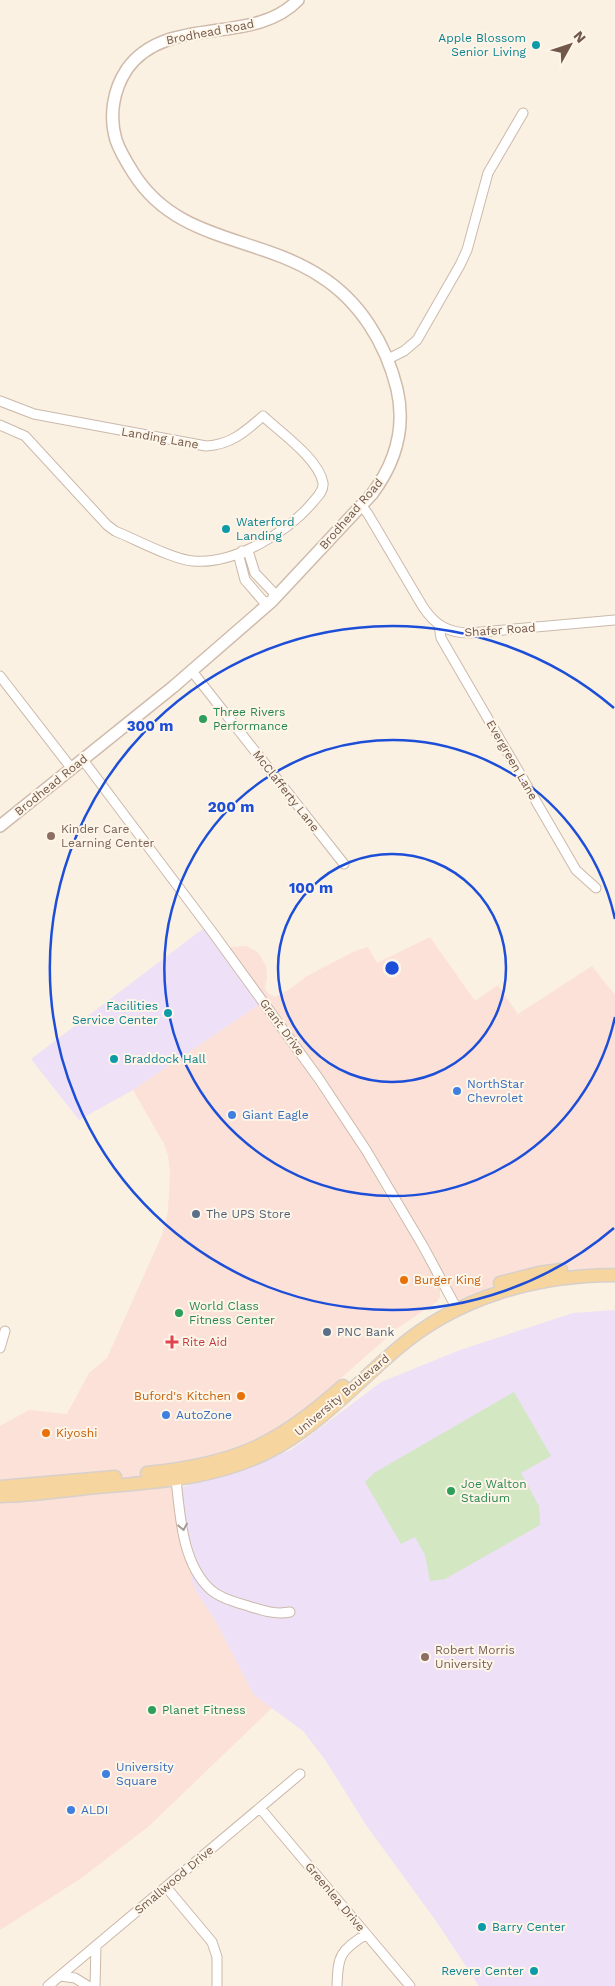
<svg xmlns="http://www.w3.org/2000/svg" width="615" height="1986" viewBox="0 0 615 1986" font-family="'Work Sans',sans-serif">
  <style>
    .commercial { fill: #fbe1d7 }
    .education { fill: #eee0f7 }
    .green { fill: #d2e7c2 }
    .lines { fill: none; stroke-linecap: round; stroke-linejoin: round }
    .minor-casing { stroke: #cbb9aa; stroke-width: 11 }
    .secondary-casing { stroke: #d0bbab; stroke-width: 14 }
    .primary-casing { stroke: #d7d0cc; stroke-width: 15 }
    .minor { stroke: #fff; stroke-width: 9 }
    .secondary { stroke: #fff; stroke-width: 11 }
    .primary { stroke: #f7d59e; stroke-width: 12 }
    .oneway { stroke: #aa9b92 }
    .ring { fill: none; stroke: #1d4ed8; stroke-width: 2.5 }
    .culture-dot { fill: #0f9aa8; stroke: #fef5e9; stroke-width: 2 }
    .leisure-dot { fill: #2e9e5b; stroke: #fef5e9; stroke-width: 2 }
    .education-dot { fill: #8d6e63; stroke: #fef5e9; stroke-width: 2 }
    .shop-dot { fill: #3f7fe0; stroke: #fef5e9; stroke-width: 2 }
    .service-dot { fill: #5c6f8a; stroke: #fef5e9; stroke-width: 2 }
    .food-dot { fill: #e8710a; stroke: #fef5e9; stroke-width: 2 }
    .health-dot { fill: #e0444e; stroke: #fef5e9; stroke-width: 2 }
    .labels { text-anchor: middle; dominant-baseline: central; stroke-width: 4; stroke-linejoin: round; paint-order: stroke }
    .street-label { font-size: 12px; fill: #71584a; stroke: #fef5e9 }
    .culture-label { font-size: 12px; fill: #0d838f; stroke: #fef5e9; text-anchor: end }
    .leisure-label { font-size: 12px; fill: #27864d; stroke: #fef5e9; text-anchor: start }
    .education-label { font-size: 12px; fill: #785e54; stroke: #fef5e9; text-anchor: start }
    .shop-label { font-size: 12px; fill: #366cbe; stroke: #fef5e9; text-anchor: start }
    .service-label { font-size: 12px; fill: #4e5e75; stroke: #fef5e9; text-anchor: start }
    .food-label { font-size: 12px; fill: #c56008; stroke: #fef5e9; text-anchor: start }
    .health-label { font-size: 12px; fill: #be3a42; stroke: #fef5e9; text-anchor: start }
    .centre { fill: #1d4ed8; stroke: #fef5e9; stroke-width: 2.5 }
    .ring-label { font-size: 15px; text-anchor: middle; font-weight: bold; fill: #1d4ed8; stroke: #fef5e9; stroke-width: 4; stroke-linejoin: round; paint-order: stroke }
  </style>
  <rect width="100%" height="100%" fill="#fbf1e3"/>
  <path class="commercial" d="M430,937l45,64 23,-16 20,29 74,-48 23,29v272l-57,3 -60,14 -45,18 -87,-152 -140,-200 4,-3 16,-1 12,6 8,14 1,11 -2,12 4,5 6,3 15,-8 17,-13 48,-25 13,-4 9,16z
    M260,1004l100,145 25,45 48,78 7,15v10l-3,5 -38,25 -92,81 -24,17 -22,12 -34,15 -30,6 1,8 -20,4 18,121 19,29 39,75 18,13 -124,119 -68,52 -80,51v-504l29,-16 38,4 22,-41 18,-15 55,-123 6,-23 2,-39 -2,-18 -4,-11 -31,-54z"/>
  <path class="education" d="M204,928l56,76 -127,86 -54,30 -48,-61z
    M615,1310v676h-136l-43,-65 -70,-96 -40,-64 -23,-30 -49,-36 -39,-75 -19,-29 -5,-13 1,-24 -12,-66 111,-38 90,-68 79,-32 113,-37z"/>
  <path class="green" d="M514,1392l37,64 -30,17 18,33 1,19 -95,54 -15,2 -5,-26 -10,-18 -14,7 -36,-62 9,-9z"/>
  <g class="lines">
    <g class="minor-casing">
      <path id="minor" d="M388,359l16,-8 13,-11 43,-75 7,-15 21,-77 35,-60
        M0,401l34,13 172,32c24,-1 39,-14 57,-30 17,16 56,43 60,67 1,8 -6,14 -10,19 -25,30 -79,63 -120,59 -19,-1 -58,-22 -78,-30l-8,-6 -82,-89 -25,-11
        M361,505l7,9 55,93c12,18 25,26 47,26l145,-13
        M242,551l7,3 6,19 19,20 -2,8 -8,1 -19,-22 -6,-23z
        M439,625l2,13 135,232 20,18
        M191,670l153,194
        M0,676l72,93
        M83,760l130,173 106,146 47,71 57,96 34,63
        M0,1348l5,-17
        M176,1479c4,36 6,85 35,111 9,8 23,12 34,15 16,5 29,10 45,7
        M260,1808l150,178
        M166,1887l46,55 5,15v29
        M60,1976l15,2 13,8
        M48,1986l252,-212
        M95,1986l1,-40
        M337,1986c1,-32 3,-34 29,-52"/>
    </g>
    <g class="secondary-casing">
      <path id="secondary" d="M0,826l173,-139 99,-86 100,-107c24,-32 34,-66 25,-105 -11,-45 -37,-88 -77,-113 -63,-41 -142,-33 -186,-102 -7,-11 -14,-22 -18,-34 -7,-24 -3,-50 11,-71 40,-56 126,-22 171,-69"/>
    </g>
    <g class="primary-casing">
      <path id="primary" d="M500,1283l39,-10 22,-3
        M147,1473c89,-9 129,-28 196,-87
        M0,1487l115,-10
        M0,1496c29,0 58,-5 87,-8 66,-6 135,-8 194,-43 43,-25 78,-64 116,-96 60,-52 140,-74 218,-74"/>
    </g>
    <use href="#minor" class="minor"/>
    <use href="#secondary" class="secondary"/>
    <use href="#primary" class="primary"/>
  </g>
  <defs><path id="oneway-chevron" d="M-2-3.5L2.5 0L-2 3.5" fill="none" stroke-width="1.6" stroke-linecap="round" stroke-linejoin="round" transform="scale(1.25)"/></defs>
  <use class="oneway" href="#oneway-chevron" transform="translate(183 1527) rotate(79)"/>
  <g class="ring">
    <circle cx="392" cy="968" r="114"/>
    <path d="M615 1017A228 228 0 1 1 615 919"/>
    <path d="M614 1228A342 342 0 1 1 614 708"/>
  </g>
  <g class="culture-dot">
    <circle cx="536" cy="45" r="5"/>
    <circle cx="226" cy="529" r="5"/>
    <circle cx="168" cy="1013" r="5"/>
    <circle cx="114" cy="1059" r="5"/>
    <circle cx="482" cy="1927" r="5"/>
    <circle cx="534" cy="1971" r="5"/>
  </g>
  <g class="leisure-dot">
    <circle cx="203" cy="719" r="5"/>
    <circle cx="179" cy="1313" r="5"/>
    <circle cx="451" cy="1491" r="5"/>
    <circle cx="152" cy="1710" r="5"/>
  </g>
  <g class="education-dot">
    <circle cx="51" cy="836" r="5"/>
    <circle cx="425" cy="1657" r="5"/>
  </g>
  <g class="shop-dot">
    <circle cx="457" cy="1091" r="5"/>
    <circle cx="232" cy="1115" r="5"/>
    <circle cx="166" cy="1415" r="5"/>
    <circle cx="106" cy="1774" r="5"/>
    <circle cx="71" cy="1810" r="5"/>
  </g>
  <g class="service-dot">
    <circle cx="196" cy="1214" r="5"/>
    <circle cx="327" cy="1332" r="5"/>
  </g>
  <g class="food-dot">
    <circle cx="404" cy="1280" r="5"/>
    <circle cx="241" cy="1396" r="5"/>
    <circle cx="46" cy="1433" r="5"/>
  </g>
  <path class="health-dot" d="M169.5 1334.5h5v5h5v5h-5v5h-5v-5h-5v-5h5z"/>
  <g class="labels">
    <g class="street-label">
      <text transform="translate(210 32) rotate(-11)">Brodhead Road</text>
      <text transform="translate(160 438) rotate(10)">Landing Lane</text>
      <text transform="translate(351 514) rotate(-49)">Brodhead Road</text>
      <text transform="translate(500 630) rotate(-4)">Shafer Road</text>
      <text transform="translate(512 760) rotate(60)">Evergreen Lane</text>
      <text transform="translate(51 785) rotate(-39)">Brodhead Road</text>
      <text transform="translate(286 791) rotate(52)">McClafferty Lane</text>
      <text transform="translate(282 1027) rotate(54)">Grant Drive</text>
      <text transform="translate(342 1395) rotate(-40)">University Boulevard</text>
      <text transform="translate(174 1880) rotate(-40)">Smallwood Drive</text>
      <text transform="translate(335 1897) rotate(50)">Greenlea Drive</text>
    </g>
    <g class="culture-label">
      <text x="526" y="38">Apple Blossom<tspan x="526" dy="14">Senior Living</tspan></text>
      <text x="236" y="522" text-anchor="start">Waterford<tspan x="236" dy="14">Landing</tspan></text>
      <text x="158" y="1006">Facilities<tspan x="158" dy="14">Service Center</tspan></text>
      <text x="124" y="1059" text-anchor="start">Braddock Hall</text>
      <text x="492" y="1927" text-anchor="start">Barry Center</text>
      <text x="524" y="1971">Revere Center</text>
    </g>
    <g class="leisure-label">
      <text x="213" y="712">Three Rivers<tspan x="213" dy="14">Performance</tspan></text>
      <text x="189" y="1306">World Class<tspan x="189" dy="14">Fitness Center</tspan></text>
      <text x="461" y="1484">Joe Walton<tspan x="461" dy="14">Stadium</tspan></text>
      <text x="162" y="1710">Planet Fitness</text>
    </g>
    <g class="education-label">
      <text x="61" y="829">Kinder Care<tspan x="61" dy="14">Learning Center</tspan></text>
      <text x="435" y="1650">Robert Morris<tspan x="435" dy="14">University</tspan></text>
    </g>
    <g class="shop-label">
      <text x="467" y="1084">NorthStar<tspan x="467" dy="14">Chevrolet</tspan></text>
      <text x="242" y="1115">Giant Eagle</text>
      <text x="176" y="1415">AutoZone</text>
      <text x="116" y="1767">University<tspan x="116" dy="14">Square</tspan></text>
      <text x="81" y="1810">ALDI</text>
    </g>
    <g class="service-label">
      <text x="206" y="1214">The UPS Store</text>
      <text x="337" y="1332">PNC Bank</text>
    </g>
    <g class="food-label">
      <text x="414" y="1280">Burger King</text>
      <text x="231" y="1396" text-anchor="end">Buford's Kitchen</text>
      <text x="56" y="1433">Kiyoshi</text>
    </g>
    <g class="health-label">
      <text x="182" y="1342">Rite Aid</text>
    </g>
  </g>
  <circle cx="392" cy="968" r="8" class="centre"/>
  <g class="ring-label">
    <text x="150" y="731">300 m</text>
    <text x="231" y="812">200 m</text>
    <text x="311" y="893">100 m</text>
  </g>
  <g transform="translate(570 45) rotate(50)" stroke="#fef5e9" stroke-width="4" paint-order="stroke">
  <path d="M0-4L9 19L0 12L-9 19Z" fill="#71584a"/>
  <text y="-8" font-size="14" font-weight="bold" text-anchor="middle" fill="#71584a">N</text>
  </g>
</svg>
